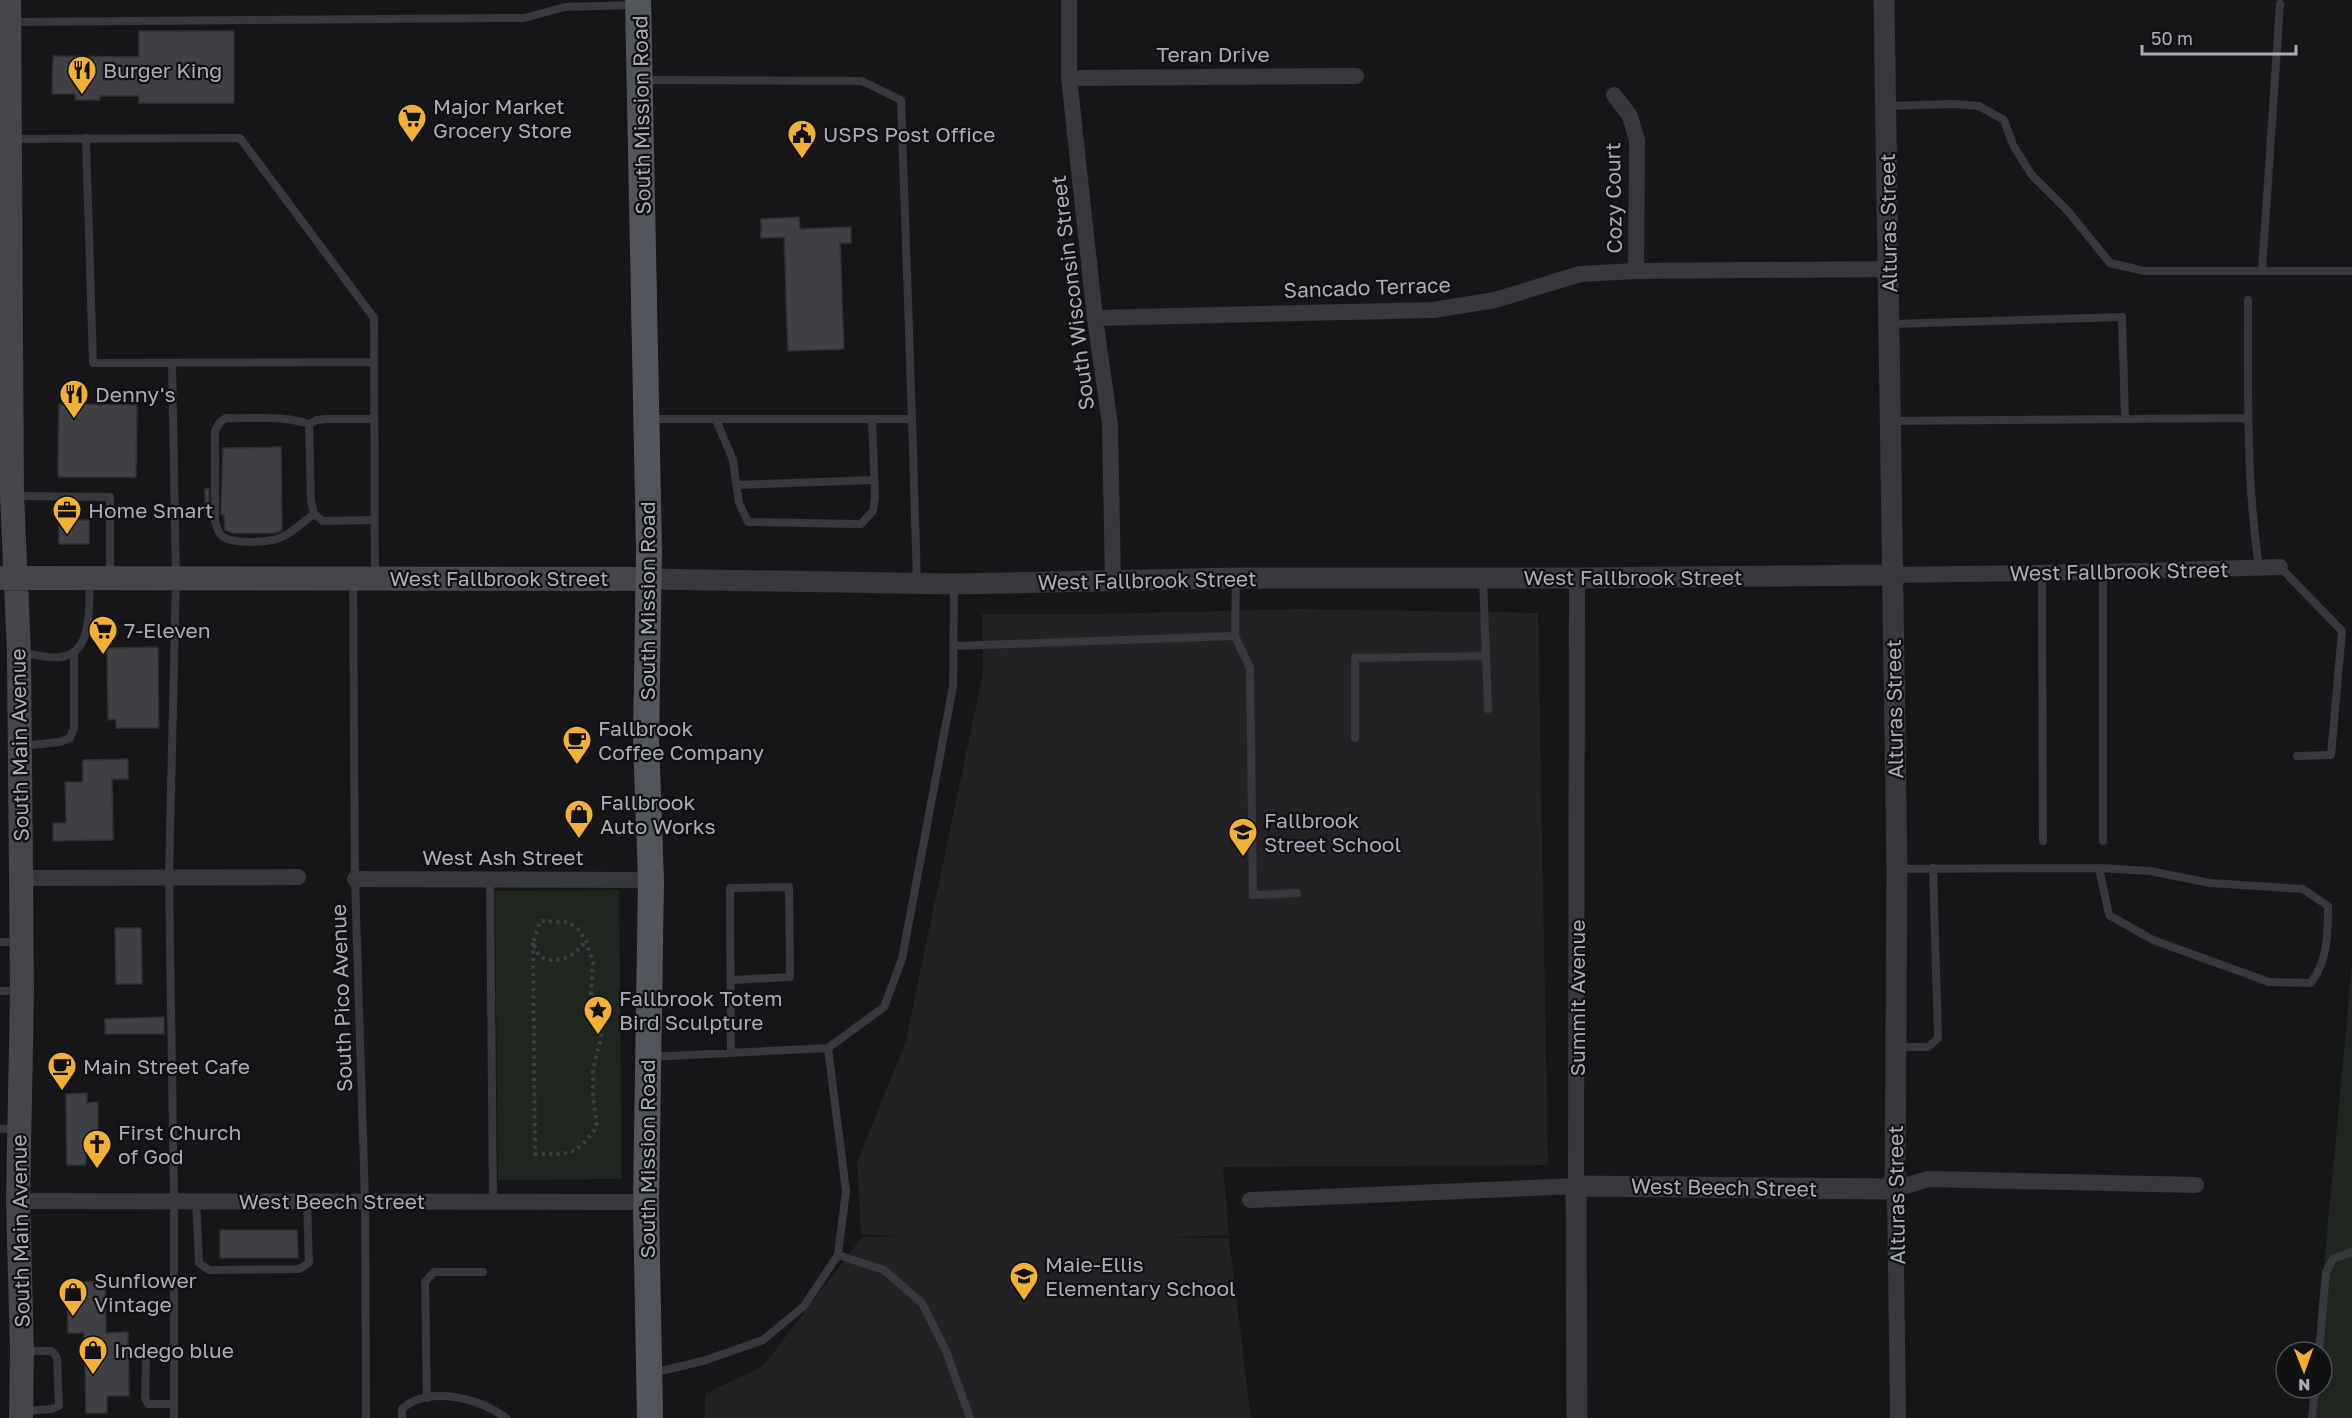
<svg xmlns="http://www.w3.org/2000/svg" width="2352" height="1418" viewBox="0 0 2352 1418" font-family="'Golos Text',sans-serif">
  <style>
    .built { fill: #222225 }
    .green { fill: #1e261f }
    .building { fill: #404145; stroke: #303034; stroke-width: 1.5 }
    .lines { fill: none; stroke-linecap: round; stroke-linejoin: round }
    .path { stroke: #3d3f44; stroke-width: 4; stroke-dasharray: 3 4.5; stroke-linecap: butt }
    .service { stroke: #37383d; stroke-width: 8 }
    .minor { stroke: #37383d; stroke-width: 16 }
    .tertiary { stroke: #37383d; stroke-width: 21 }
    .secondary { stroke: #45474d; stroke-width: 24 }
    .primary { stroke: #53555c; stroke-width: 26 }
    .labels { text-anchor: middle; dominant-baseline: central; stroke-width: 4.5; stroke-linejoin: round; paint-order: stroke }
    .street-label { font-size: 21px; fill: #a8adb8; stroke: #111113 }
    .poi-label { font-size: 21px; fill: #a8adb8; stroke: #111113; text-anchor: start }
  </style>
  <rect width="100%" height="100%" fill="#161618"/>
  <path class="built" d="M1299,609l239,4 10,552 -325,2 6,68 -64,3h64l22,180h-546v-24l58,-28 99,-129h40l-41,-3 -4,-72 48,-118 78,-371 -1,-59h116z"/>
  <path class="green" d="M619,890l3,289 -124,1 -3,-289z
    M2352,964v454h-42l3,-30h9v-36h-6z"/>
  <path class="building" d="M139,31h95v72h-95v-7h-39v4h-25v-6h-23l1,-38 86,1z
    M799,217l1,12 51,-2v16h-11l4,106 -56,2 -4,-114 -23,1v-19z
    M59,404l78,1 -1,72h-78z
    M281,447l1,83 -7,3h-43l-7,-3 -1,-15h-3l2,-67z
    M205,489h4v26h-4z
    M59,507l17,1 -1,12h14v24h-30z
    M158,647l1,81h-43v-9l-8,1 -1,-72z
    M128,759v20h-16l1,61 -60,1v-18h13l-1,-41h18v-22z
    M115,928h26l1,56h-26z
    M164,1017v17h-59v-15z
    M87,1093v10l11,-1v40h-12v23h-19l-1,-71z
    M220,1230h77l1,28h-78z
    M105,1281l1,52 22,-1 1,64h-22v17h-21l-2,-80h-16l-1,-51z"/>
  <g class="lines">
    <path class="path" d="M533,943l2,211c36,0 39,3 62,-27l-4,-30v-29l8,-30 2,-18 -12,-25 2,-32 -7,-22 -8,-12 -10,-7 -28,-1 -7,22 7,14c21,8 33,-1 46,-16"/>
    <path class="service" d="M10,22l514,-4 41,-11 70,-2
      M644,80l218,1 39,19 11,319
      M1887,106l66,-2 26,2 25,14 9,25 18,29 36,36 43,53 34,8h208
      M86,138l7,225 281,-1
      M11,139l229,-1 134,180 1,260
      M2262,271l18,-267
      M2248,300c0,89 -2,179 11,267
      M1890,324l232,-7 3,101
      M172,363l4,215 -7,299 5,323v218
      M374,419h-49l-8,1 -8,4 2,77 3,13 9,7 51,-1
      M648,419h264l5,164
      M716,420l17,40 6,43 9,19 113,2 12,-13 2,-14 -3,-78
      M1892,421l356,-3
      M309,424c-26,-9 -55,-5 -83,-6l-6,4 -5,9v91c2,5 3,10 6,13 10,10 51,8 63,1 11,-6 20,-15 30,-22
      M737,485l137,-5
      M15,496l95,1v81
      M2280,567l62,64 -11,124 -34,1
      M2042,573l1,268
      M1483,578l5,131
      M353,582l2,297 10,322 1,217
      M1235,636l15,32 3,227 44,-2
      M955,646l280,-10 1,-57
      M20,652c12,2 29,7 41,5 33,-4 27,-52 29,-76
      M1355,738v-80l131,-2
      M22,746l38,-4 10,-4 4,-10v-75
      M2103,841v-269
      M1897,869l202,-1 51,3 60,12 93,6 25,17c0,28 0,53 -17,77l-42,-1 -116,-42 -44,-25 -10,-47
      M490,879l3,322
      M0,942h21
      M0,991h21
      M1895,1047h33l10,-9 -5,-170
      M731,1053l-1,-165 59,-1 1,90 -58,3
      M650,1057l178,-9 56,-41 18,-48 51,-273 1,-101
      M0,1129h17
      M196,1201l3,62 10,7 90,-1 10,-6 -2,-62
      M838,1255l46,15 38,33 24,48 24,67
      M25,1351h27l5,7 2,48 -8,3 -26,2
      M2319,1352l7,-80 7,-13 19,-7
      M146,1360l-1,38 3,6h26
      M653,1373l53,-13 57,-20 41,-34 34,-51 8,-64 -18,-143
      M427,1398l-2,-116 9,-10h49
      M402,1418v-9c26,-24 78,-11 104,9
      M2312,1418l3,-30"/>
    <path class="minor" d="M1069,0v78l26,240 15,106 3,157
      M1069,78l287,-2
      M1614,95l16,21 7,24 -1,131
      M1095,318l339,-8 61,-10 85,-26 56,-3 253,-2
      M1892,575l211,-3 177,-5
      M21,878l277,-1
      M355,879l296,1
      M1250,1200l326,-14 1,-608
      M18,1201l628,1
      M1898,1418l-3,-229 33,-10 268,6"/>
    <path class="tertiary" d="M648,579l306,5 282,-6h341l315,-3
      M1577,1418l-1,-232 319,3 2,-320 -13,-869"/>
    <path class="secondary" d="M9,0l3,496 7,156 3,339 -4,210 4,150 -1,67
      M0,578l648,1"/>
    <path class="primary" d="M638,0l11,551 -3,190 5,139 -5,322 4,216"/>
  </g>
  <defs>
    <g id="restaurant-pin" transform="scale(1.5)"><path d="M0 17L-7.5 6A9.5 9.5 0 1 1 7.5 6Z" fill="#f2b134" stroke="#111113"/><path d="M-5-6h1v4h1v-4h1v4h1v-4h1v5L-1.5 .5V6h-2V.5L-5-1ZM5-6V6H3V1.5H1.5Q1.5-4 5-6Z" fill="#111"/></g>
    <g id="supermarket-pin" transform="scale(1.5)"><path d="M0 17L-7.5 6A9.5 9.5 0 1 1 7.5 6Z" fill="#f2b134" stroke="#111113"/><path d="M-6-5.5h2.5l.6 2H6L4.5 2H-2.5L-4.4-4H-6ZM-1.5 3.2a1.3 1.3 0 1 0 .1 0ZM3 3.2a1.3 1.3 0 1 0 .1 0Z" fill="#111"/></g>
    <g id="civic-pin" transform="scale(1.5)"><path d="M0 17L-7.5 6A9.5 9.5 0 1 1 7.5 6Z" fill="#f2b134" stroke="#111113"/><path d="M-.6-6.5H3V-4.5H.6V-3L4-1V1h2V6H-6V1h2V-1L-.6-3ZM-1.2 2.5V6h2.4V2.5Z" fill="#111"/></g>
    <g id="office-pin" transform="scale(1.5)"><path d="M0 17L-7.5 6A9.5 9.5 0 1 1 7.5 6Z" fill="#f2b134" stroke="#111113"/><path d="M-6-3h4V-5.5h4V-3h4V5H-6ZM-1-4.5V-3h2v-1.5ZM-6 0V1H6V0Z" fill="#111"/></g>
    <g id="cafe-pin" transform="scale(1.5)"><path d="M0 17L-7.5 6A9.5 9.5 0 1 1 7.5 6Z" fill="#f2b134" stroke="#111113"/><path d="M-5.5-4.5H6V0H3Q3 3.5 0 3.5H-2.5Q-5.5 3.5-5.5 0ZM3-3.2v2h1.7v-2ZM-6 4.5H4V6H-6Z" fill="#111"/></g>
    <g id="shop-pin" transform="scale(1.5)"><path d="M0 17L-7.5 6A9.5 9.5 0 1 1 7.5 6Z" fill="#f2b134" stroke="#111113"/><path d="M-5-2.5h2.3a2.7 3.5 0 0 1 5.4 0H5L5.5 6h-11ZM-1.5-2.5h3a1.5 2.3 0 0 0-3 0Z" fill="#111"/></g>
    <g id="school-pin" transform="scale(1.5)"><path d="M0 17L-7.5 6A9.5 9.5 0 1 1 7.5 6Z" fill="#f2b134" stroke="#111113"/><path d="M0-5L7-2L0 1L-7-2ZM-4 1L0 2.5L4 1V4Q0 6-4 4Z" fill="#111"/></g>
    <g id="sight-pin" transform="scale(1.5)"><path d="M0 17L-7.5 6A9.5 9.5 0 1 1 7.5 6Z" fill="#f2b134" stroke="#111113"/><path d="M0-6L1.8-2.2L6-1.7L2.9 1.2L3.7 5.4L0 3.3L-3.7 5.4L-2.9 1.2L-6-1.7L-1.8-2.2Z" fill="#111"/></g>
    <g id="church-pin" transform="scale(1.5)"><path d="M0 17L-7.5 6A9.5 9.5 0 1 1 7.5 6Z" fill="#f2b134" stroke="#111113"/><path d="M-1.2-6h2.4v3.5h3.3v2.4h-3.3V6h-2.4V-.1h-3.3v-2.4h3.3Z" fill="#111"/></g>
  </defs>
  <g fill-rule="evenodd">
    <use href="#restaurant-pin" x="82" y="70"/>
    <use href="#supermarket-pin" x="412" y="118"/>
    <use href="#civic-pin" x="802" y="134"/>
    <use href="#restaurant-pin" x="74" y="394"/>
    <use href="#office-pin" x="67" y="510"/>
    <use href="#supermarket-pin" x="103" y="630"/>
    <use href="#cafe-pin" x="577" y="740"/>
    <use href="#shop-pin" x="579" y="814"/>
    <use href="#school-pin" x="1243" y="832"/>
    <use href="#sight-pin" x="598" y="1010"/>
    <use href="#cafe-pin" x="62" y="1066"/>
    <use href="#church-pin" x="97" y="1144"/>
    <use href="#school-pin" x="1024" y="1276"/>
    <use href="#shop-pin" x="73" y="1292"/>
    <use href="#shop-pin" x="93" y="1350"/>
  </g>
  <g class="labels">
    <g class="street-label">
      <text x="1213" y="54">Teran Drive</text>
      <text transform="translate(641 115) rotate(-91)">South Mission Road</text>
      <text transform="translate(1613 198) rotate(-91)">Cozy Court</text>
      <text transform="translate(1888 223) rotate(-91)">Alturas Street</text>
      <text transform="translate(1367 287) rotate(-2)">Sancado Terrace</text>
      <text transform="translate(1072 293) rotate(-97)">South Wisconsin Street</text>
      <text transform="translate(2119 571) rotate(-1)">West Fallbrook Street</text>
      <text x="1633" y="577">West Fallbrook Street</text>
      <text x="499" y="578">West Fallbrook Street</text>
      <text transform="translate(1147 580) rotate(-1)">West Fallbrook Street</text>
      <text transform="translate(647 601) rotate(-90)">South Mission Road</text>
      <text transform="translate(1894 709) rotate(-91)">Alturas Street</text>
      <text transform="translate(19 745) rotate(-91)">South Main Avenue</text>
      <text x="503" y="857">West Ash Street</text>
      <text transform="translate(341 998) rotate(-92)">South Pico Avenue</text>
      <text transform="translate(1577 998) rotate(-90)">Summit Avenue</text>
      <text transform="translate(647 1159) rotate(-90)">South Mission Road</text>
      <text transform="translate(1724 1187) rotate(1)">West Beech Street</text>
      <text transform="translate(1896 1195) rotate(-91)">Alturas Street</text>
      <text x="332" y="1201">West Beech Street</text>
      <text transform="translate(20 1231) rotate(-91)">South Main Avenue</text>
    </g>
    <g class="poi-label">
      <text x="103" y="70">Burger King</text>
      <text x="433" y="106">Major Market<tspan x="433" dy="24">Grocery Store</tspan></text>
      <text x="823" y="134">USPS Post Office</text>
      <text x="95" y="394">Denny's</text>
      <text x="88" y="510">Home Smart</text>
      <text x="124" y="630">7-Eleven</text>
      <text x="598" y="728">Fallbrook<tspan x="598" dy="24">Coffee Company</tspan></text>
      <text x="600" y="802">Fallbrook<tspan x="600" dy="24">Auto Works</tspan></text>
      <text x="1264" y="820">Fallbrook<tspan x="1264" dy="24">Street School</tspan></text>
      <text x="619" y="998">Fallbrook Totem<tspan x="619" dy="24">Bird Sculpture</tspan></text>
      <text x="83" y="1066">Main Street Cafe</text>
      <text x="118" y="1132">First Church<tspan x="118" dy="24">of God</tspan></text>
      <text x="1045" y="1264">Maie-Ellis<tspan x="1045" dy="24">Elementary School</tspan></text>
      <text x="94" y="1280">Sunflower<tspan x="94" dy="24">Vintage</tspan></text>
      <text x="114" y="1350">Indego blue</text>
    </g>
  </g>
  <g transform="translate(2304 1370) rotate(179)"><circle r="28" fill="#111113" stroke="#4d4f55" stroke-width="1.5"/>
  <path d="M0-4.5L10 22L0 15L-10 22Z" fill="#f2b134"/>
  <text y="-9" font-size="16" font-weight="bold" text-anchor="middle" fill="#a8adb8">N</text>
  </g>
  <path d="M2142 45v9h154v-9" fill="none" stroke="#a8adb8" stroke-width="3"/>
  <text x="2151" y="45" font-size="18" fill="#a8adb8" stroke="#111113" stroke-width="4.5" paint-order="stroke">50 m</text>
</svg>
